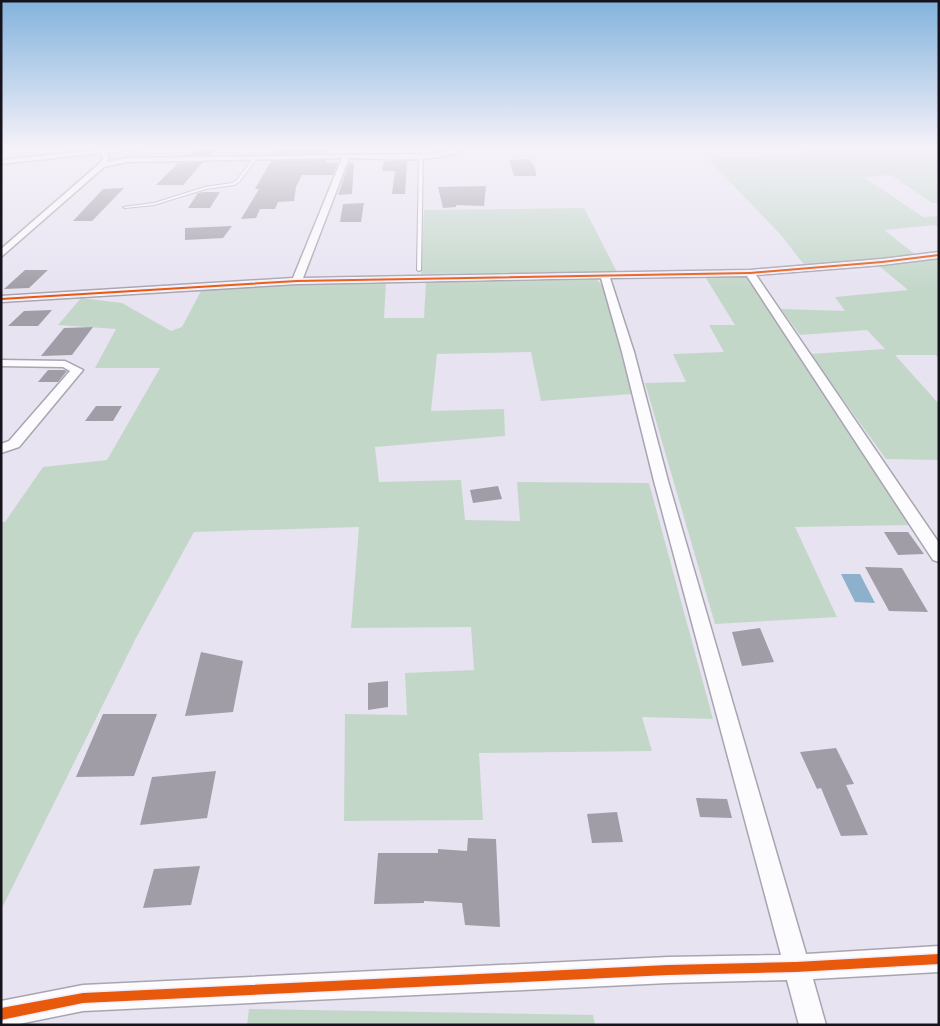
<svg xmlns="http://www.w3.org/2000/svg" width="940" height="1026" viewBox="0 0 940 1026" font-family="'Sofia Sans Condensed',sans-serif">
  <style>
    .green { fill: #c3d7c9 }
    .water { fill: #8db1cd }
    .building { fill: #a09da7 }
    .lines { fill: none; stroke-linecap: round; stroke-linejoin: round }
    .lane-casing { stroke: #a9a5b0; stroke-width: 2 }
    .street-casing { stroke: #a9a5b0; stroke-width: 3 }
    .lane { fill: #fcfbfd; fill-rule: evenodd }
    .street { fill: #fcfbfd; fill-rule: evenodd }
    .cycleway-casing { stroke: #f1edfc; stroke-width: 3 }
    .cycleway { fill: #e8590c; fill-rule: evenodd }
  </style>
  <rect width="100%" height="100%" fill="#e8e3f1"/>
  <path class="green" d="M800,147h139v56h-7l-41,-28 -27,2 59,40 16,-1v11l-4,-2 -51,5 32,25 -110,12 -26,-33 -72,-75 102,-3z
    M584,208l33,64 -196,2 3,-64z
    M939,257v101l-4,-3h-40l44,49v56l-53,-1 -76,-105 75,-5 -18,-19 -67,5 -19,-26 64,2 -10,-14 73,-7 -30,-25z
    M704,275h41l26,33 140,217 -116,2 42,90 -122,7 -70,-241 41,-1 -13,-28 51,-2 -15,-27h26z
    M583,277l14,3 7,7 28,107 -91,7 -10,-49 -94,2 -6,57 73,-2 1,27 -130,11 4,35 82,-2 4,40 55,1 -3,-39 132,1 64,236 -71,-2 10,34 -173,2 4,67 -139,1 1,-107 62,1 -2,-42 69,-3 -3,-43 -120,1 8,-101 -165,5 -58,106 -135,272v-388h4l38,-55 64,-7 53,-92h-65l21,-39 -58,-4 23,-27 41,5 49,28 11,-4 20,-38 184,-7 -2,36h40l2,-37z
    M249,1009l344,6 2,10h-348z"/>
  <path class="water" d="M841,574h19l15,29 -20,-1z"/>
  <path class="building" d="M201,147h16l-7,8h-21z
    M329,147l-1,6 -53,1 4,-6z
    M529,159l6,8 1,9h-22l-5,-16z
    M326,160v2l12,1 -5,12h-31l-6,12 -2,14 -16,1 -3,7h-15l-4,9 -15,1 18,-30h-4l16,-28z
    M384,161h23l-2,33h-13l3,-23h-13z
    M203,162l-20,23h-27l22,-22z
    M349,163h5l-2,31 -14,1z
    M486,186l-2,20 -28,-1v2l-13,1 -5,-21z
    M124,188l-32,33h-19l30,-32z
    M203,192h17l-10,16h-22l10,-15z
    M364,203l-3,19h-21l3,-18z
    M232,226l-9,12 -38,2v-12z
    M25,270h23l-19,18 -25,1z
    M52,310l-14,16h-30l16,-15z
    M93,327l-21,28 -31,1 23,-28z
    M48,370h16l3,1 -9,11h-20z
    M96,406h26l-9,15h-28z
    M498,486l4,13 -29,4 -3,-13z
    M884,532h24l16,22 -26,1z
    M865,567l37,1 26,44 -39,-1z
    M760,628l14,34 -32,4 -10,-34z
    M201,652l42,9 -10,51 -48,4z
    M388,681v26l-20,3v-27z
    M103,714h54l-23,62 -58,1z
    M836,748l18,36 -8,1 22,50 -27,1 -20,-48 -4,1 -17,-37z
    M216,771l-9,47 -67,7 12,-48z
    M696,798l31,1 5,19 -32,-1z
    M617,812l6,30 -31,1 -5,-29z
    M468,838l28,1 4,88 -35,-2 -3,-22 -38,-2v2l-50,1 4,-51h60v-4l29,2z
    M200,866l-9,39 -48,3 11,-39z"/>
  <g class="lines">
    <g class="lane-casing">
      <path id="lane" d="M421,155l2,1 -2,114 -2,1 -2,-1 2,-114z
        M255,156l3,1 -19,25 -5,3 -28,4 -52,16 -29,3 -2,-1 31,-4 51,-16 27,-4 5,-3z"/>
    </g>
    <g class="street-casing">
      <path id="street" d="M127,147h20l-40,6 2,5 -2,4 20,-4 300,-4 20,-2 10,-5h6c-12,18 -91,11 -114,11l-46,120 447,-8 132,-11 57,-7v6l-57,7 -126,10 183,268v19l-6,-2 -186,-284 -137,2 24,74 34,129 138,473 133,-8v26l-126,7 13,46h-27l-12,-45 -119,3 -585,28 -69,14h-13v-24l82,-16 585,-28 113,-2 -127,-474 -32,-129 -21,-74 -304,6 -296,18v-6l292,-18 49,-120 -215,4 -23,5 -103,90v-8l98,-85 4,-6 -3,-5 -99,11v-4z
        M1,360l64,1 18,9 -64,77 -18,6v-9l8,-3 61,-70 -7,-4 -62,-1z"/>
    </g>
    <use href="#lane" class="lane"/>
    <use href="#street" class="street"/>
    <g class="cycleway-casing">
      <path id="cycleway" d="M939,254v2l-57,7 -132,11 -453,8 -296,18v-2l296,-18 453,-8 132,-11z
        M939,954v10l-143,8 -128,3 -585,28 -82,17v-12l82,-15 585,-28 128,-3z"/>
    </g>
    <use href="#cycleway" class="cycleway"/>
  </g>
  <linearGradient id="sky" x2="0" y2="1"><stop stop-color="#83b3dd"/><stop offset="0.51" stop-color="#f5f2f9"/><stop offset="1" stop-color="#f5f2f9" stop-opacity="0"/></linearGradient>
  <rect width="940" height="290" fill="url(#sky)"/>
  <rect width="940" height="1026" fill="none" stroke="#16131c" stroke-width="5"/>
</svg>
